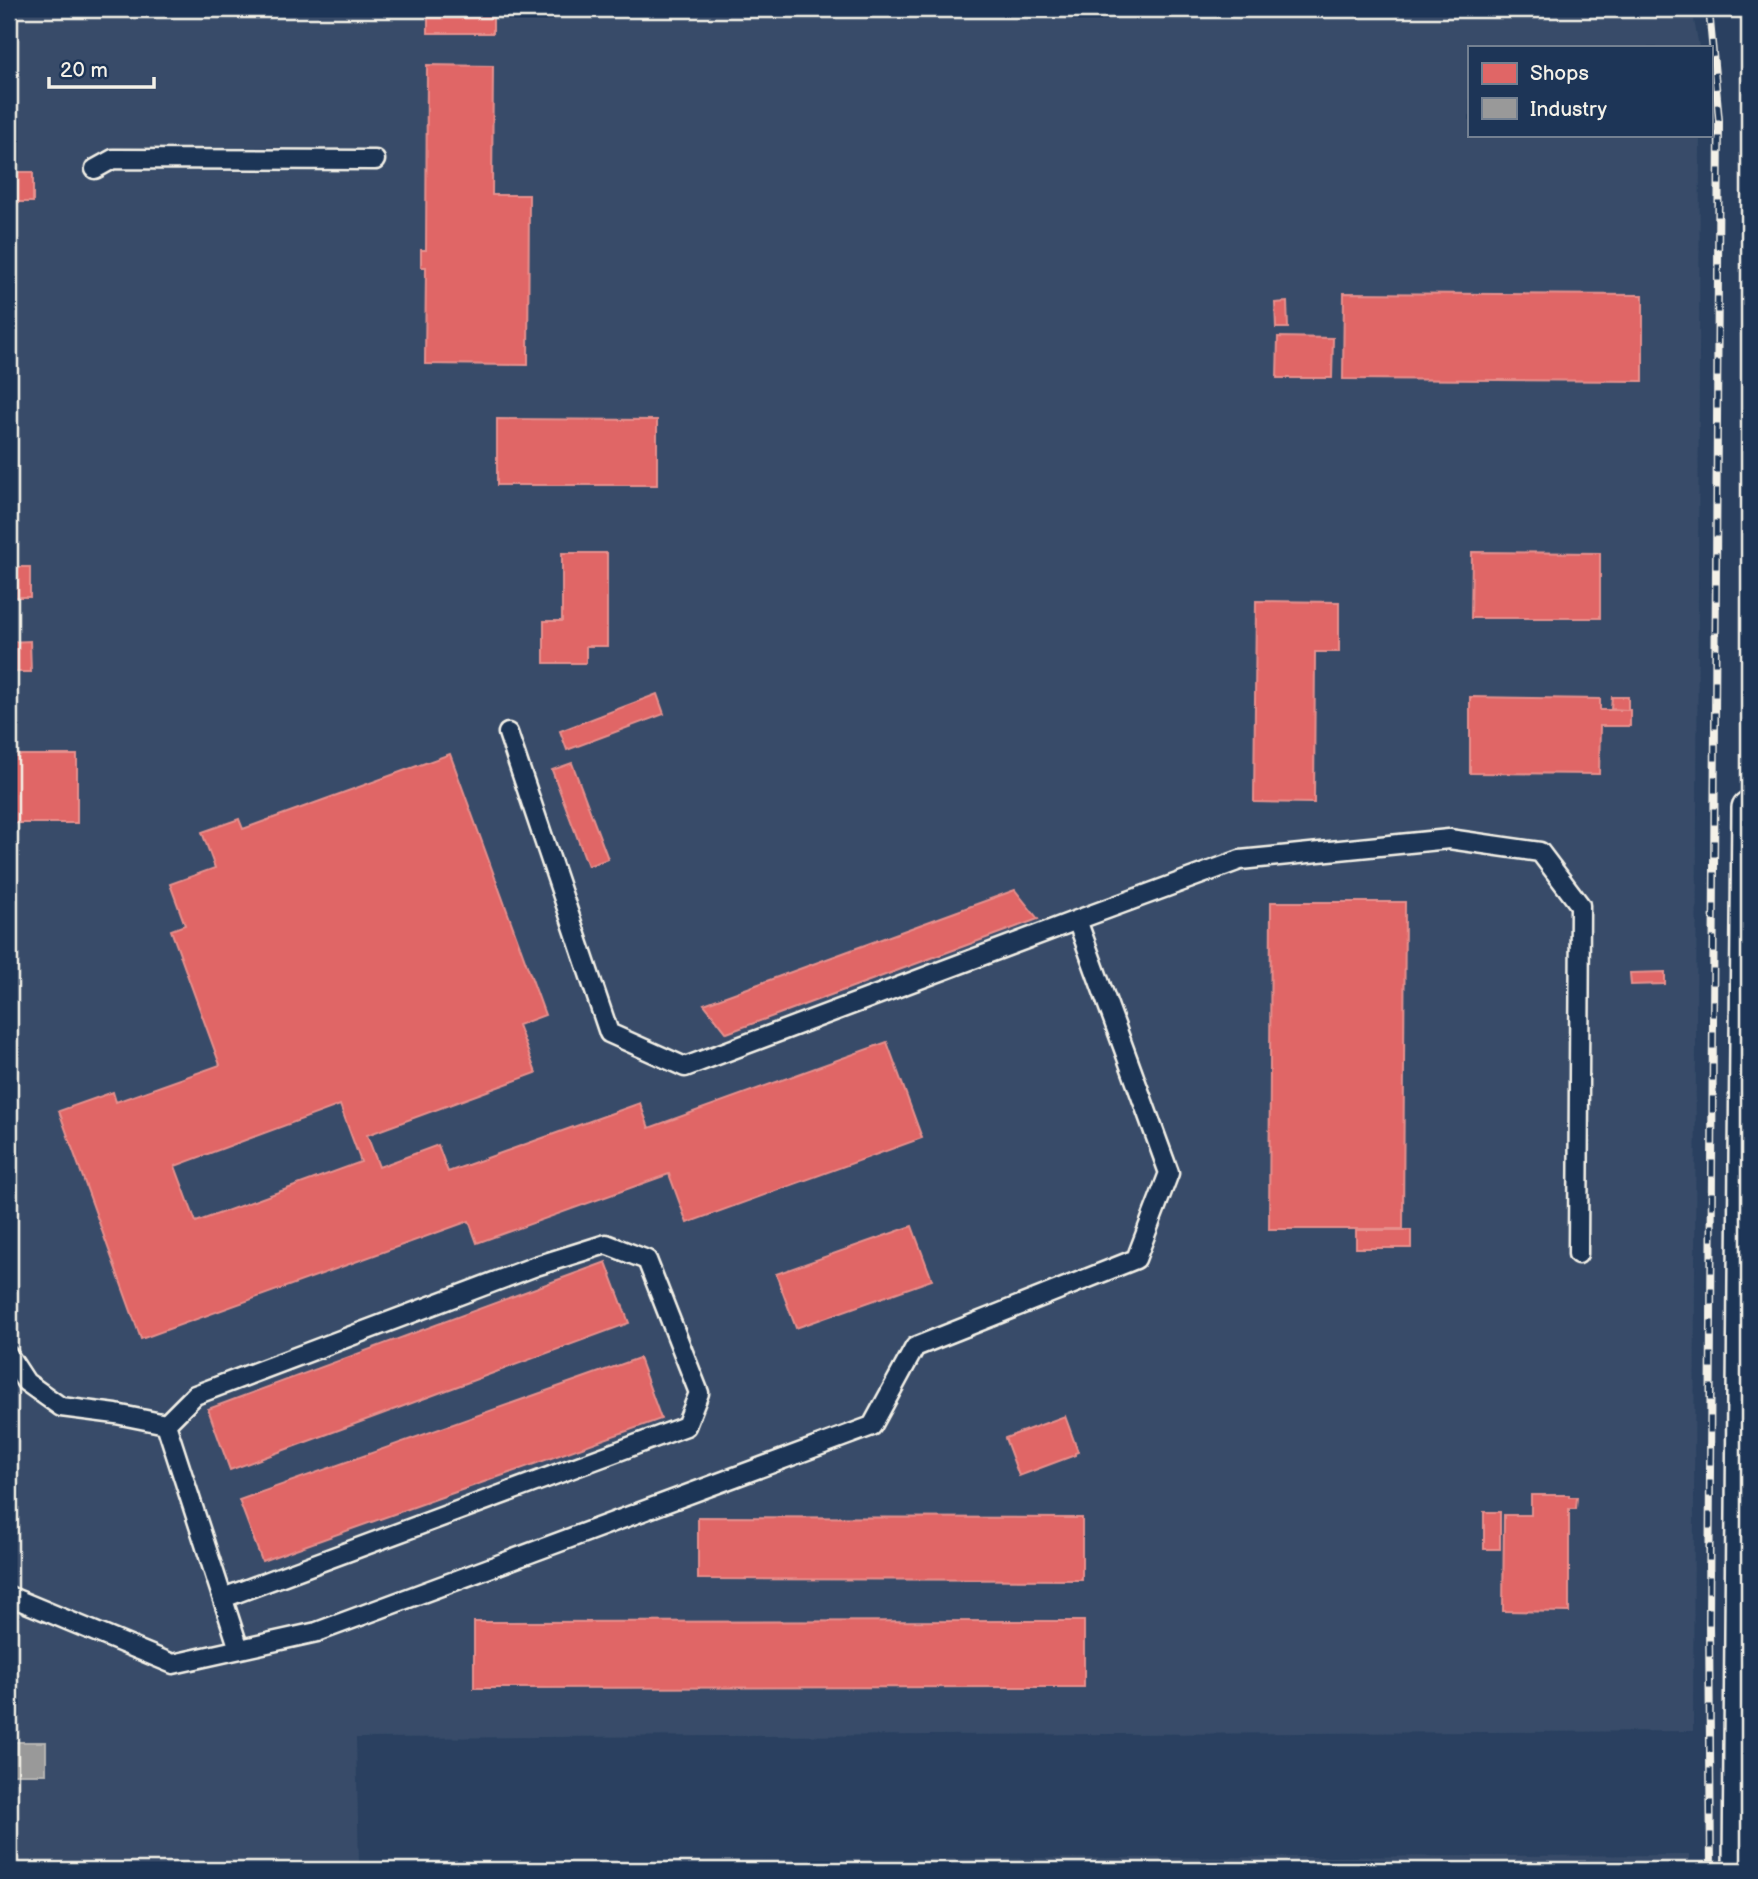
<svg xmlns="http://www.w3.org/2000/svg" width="1758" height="1879" viewBox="0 0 1758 1879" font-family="'Balsamiq Sans',sans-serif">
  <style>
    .built { fill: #374c69 }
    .shops { fill: #e06666; stroke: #e6908d; stroke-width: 2; fill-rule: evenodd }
    .industry { fill: #999; stroke: #b4b3b1; stroke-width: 2 }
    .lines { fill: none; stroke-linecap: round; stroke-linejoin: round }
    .lane-casing { stroke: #f4f1e8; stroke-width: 23 }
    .street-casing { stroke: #f4f1e8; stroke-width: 38 }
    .lane { stroke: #1d3557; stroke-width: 18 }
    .street { stroke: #1d3557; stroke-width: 33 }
    .rail-casing { stroke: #f4f1e8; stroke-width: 8 }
    .rail { stroke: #1d3557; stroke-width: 5; stroke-dasharray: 16; stroke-linecap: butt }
  </style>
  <rect width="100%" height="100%" fill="#2a4060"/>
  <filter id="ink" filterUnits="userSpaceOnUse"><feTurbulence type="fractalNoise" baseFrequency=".0143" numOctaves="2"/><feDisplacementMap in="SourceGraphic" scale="14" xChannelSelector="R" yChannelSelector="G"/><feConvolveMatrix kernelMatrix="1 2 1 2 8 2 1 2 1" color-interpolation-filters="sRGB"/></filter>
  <g filter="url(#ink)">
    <path class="built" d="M9,9h1683l7,38h-230v88h231l-7,1596 -1337,7 3,124 1330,-7v15h-1680z"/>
    <path class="shops" d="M428,9h65v24h-65z
      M427,65l66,1 -1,129h37l-1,170 -103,-1 1,-97h-5v-17h5z
      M9,172h24v30h-24z
      M1344,293l299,2v86l-300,-2z
      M9,294h2v115h-2z
      M1287,302l1,26h-12l-1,-25z
      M1278,337l55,1 -1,40h-55z
      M497,419l160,1v65h-160z
      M1472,552l128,1v65h-129z
      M562,553h45v93h-21v17h-42v-42h18z
      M9,567h21v30h-21z
      M1256,601l83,1v50h-24l-1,151 -60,-1z
      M30,641l1,31h-22v-30z
      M657,694l7,20 -97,36 -7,-19z
      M1470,697l130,2v11h30v16h-30l-1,48 -129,-1z
      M1612,697h16v13l-17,-1z
      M450,754l95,261 -27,10 18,48 -169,62 12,32 59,-22 10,27 192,-69 9,25 238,-86 35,96 -235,85 -18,-49 -192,69 -8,-22 -328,118 -82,-228 54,-19 3,10 104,-37 -49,-135 14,-5 -15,-41 45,-16 -13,-36 37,-13 4,10zM340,1105l21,57 -165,60 -21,-56z
      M9,755h68v68h-68z
      M572,763l36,96 -20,7 -36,-96z
      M1015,890l23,29 -311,114 -23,-29z
      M1271,902h134l-2,327h-134z
      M1665,972v12l-34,1 -1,-12z
      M912,1226l20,54 -136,48 -20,-54z
      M1356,1230h55v18h-55z
      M606,1262l23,61 -399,147 -22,-61z
      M639,1358l22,61 -399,142 -23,-61z
      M1065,1416l13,36 -3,1v2l-56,21 -14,-38z
      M1531,1495h38v2h8l-1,12h-7v103l-66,-1 1,-96h27z
      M1484,1512h16v37h-16z
      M698,1517l384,1v62l-384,-1z
      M1084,1621v66l-610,1v-66z"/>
    <path class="industry" d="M9,1742h37v32h-37z"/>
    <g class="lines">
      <g class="lane-casing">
        <path id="lane" d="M95,169l18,-10 262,1
          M1077,920l163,-60 209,-21 91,13 40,53 -2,349
          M9,1356l17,26 35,25 55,7 50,10 73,225
          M166,1424l29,-29 341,-129 70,-22 41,16 52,133 -13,33 -463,172
          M9,1596l164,68 144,-32 555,-206 43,-79 221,-88 33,-86 -92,-253 -392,147 -76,-34 -101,-300"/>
      </g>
      <g class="street-casing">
        <path id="street" d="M1740,1870l9,-1062"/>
      </g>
      <use href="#lane" class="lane"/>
      <use href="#street" class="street"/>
      <g class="rail-casing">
        <path id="rail" d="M1709,9l10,111 -10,1501 2,249"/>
      </g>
      <use href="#rail" class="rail"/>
    </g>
  </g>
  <rect width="1758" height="1879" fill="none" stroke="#1d3557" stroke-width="35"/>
  <rect x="18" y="18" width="1723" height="1844" fill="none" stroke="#f4f1e8" stroke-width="2.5" filter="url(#ink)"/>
  <rect x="1468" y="46" width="245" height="91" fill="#1d3557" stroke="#738091" stroke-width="2"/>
  <rect x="1482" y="63" width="35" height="21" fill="#e06666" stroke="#738091" stroke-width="2"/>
  <text x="1530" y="80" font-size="21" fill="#f4f1e8">Shops</text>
  <rect x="1482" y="98" width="35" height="21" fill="#999999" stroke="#738091" stroke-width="2"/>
  <text x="1530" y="116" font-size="21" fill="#f4f1e8">Industry</text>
  <path d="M49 77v10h105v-10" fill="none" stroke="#f4f1e8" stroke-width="3.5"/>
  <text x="60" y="77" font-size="21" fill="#f4f1e8" stroke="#1d3557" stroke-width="5" paint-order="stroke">20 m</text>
</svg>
